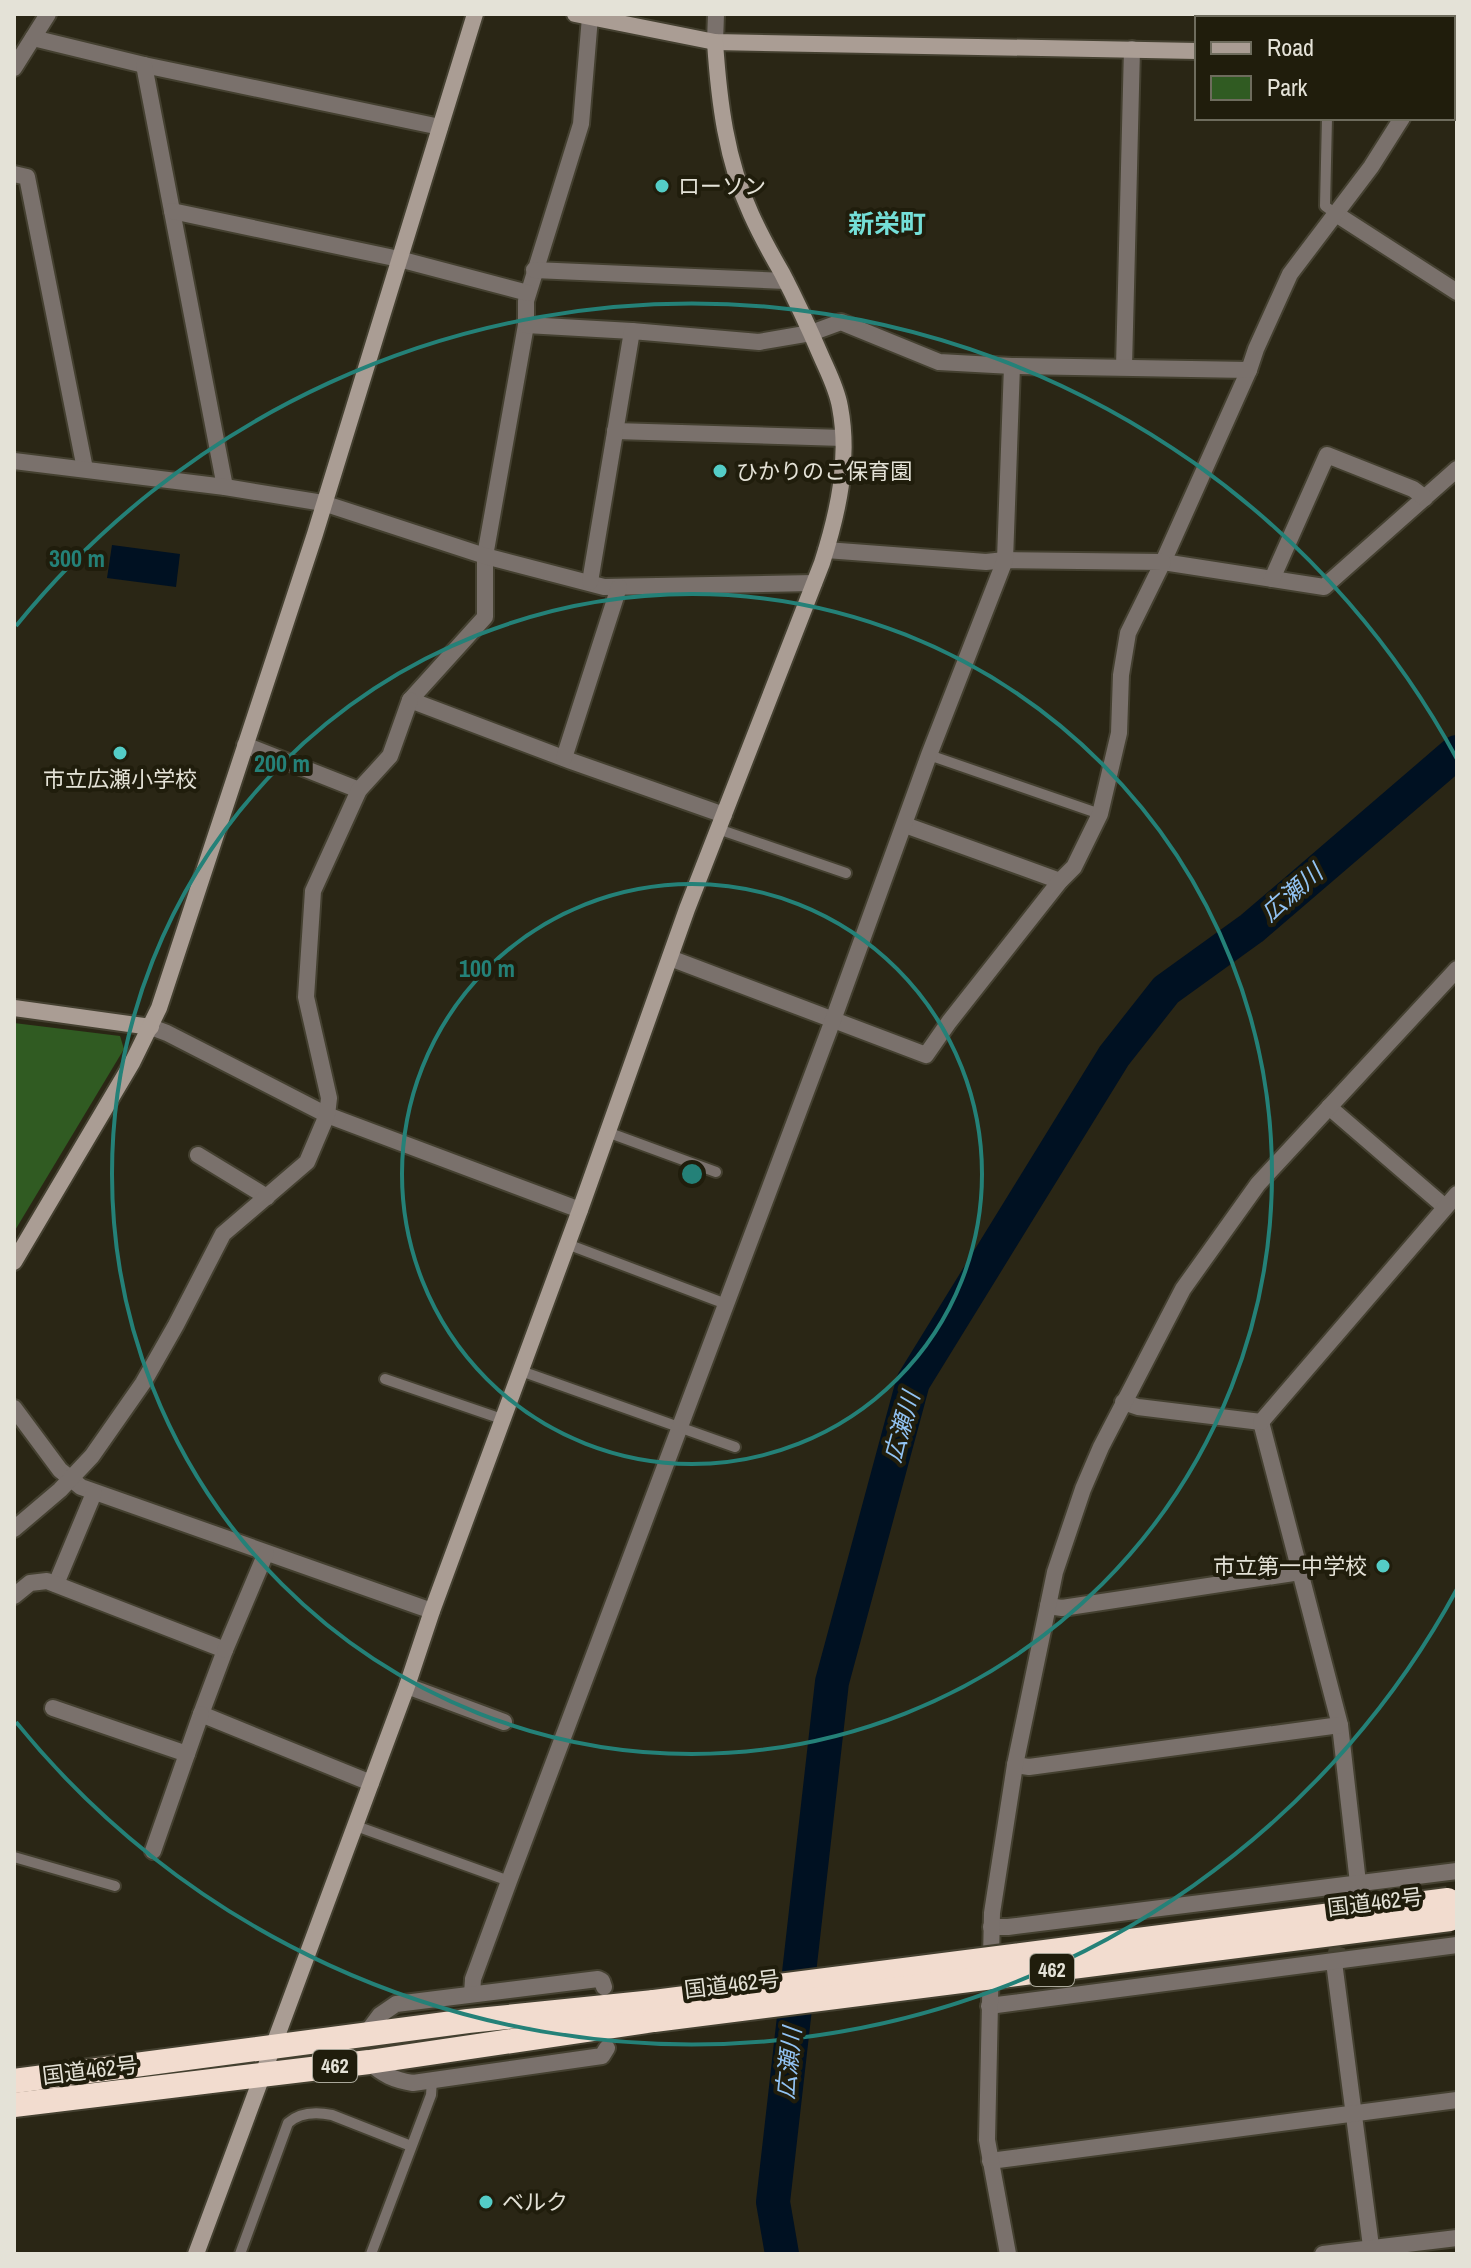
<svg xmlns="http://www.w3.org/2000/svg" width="1471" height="2268" viewBox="0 0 1471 2268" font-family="'Archivo Narrow','Noto Sans JP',sans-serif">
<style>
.green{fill:#305b22}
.water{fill:#012}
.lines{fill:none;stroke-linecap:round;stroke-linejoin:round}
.river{stroke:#012;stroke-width:34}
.street-tunnel{stroke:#464232;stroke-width:16;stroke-dasharray:16 8;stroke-linecap:butt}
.lane-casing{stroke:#444030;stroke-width:14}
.street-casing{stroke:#444030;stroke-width:20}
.secondary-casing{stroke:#444030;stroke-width:20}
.highway-casing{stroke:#444030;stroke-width:28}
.lane{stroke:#7a716c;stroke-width:10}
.street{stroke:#7a716c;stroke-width:16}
.secondary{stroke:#aa9d94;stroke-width:16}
.highway{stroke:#f2dccf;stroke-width:24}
.highway-bridge-casing{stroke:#444030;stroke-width:28;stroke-linecap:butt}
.highway-bridge{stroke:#f2dccf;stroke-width:24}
.ring{fill:none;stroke:#248178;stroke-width:4}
.poi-dot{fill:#54cdc7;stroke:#201d0c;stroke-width:3}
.labels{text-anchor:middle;stroke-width:8;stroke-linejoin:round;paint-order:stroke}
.shield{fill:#201d0c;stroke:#a9a79a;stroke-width:2}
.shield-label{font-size:20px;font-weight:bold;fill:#e4e2d7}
.poi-label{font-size:22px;fill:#e4e2d7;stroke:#201d0c;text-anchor:start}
.street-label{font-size:22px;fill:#e4e2d7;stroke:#201d0c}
.water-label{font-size:24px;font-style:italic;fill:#92c3f3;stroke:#201d0c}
.quarter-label{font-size:26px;font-weight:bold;fill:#74dfd8;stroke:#201d0c}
.centre{fill:#248178;stroke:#201d0c;stroke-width:4}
.ring-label{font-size:24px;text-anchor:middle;font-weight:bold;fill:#248178;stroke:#201d0c;stroke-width:8;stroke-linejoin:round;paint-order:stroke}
</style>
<rect width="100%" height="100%" fill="#2a2615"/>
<!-- green -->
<path class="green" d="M14,1023l106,13 4,13 -110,183z"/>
<!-- water -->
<path class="water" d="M112,545l68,9 -4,33 -69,-9z"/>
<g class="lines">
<!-- river -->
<path class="river" d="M782,2254l-9,-52 59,-520 81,-300 201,-326 52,-66 86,-62 205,-176"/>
<!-- street-tunnel -->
<path class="street-tunnel" d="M1334,1962c5,-28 18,-52 24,-79"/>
<defs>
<g id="lane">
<path d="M1453,82h4"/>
<path d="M1327,118l-2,88 11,8"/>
<path d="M929,755l171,59"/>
<path d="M718,829l128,44"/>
<path d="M607,1132l109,40"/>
<path d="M567,1244l159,60"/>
<path d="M521,1371l214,76"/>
<path d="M385,1379l117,40"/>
<path d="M356,1826l153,55"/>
<path d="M14,1857l101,29"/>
<path d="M240,2254l48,-131c12,-11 29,-11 44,-8l79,31"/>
<path d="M371,2254l60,-159 1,-15"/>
</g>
<g id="street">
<path d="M590,17l-9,107 -55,177v24l-41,231v61l-75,83 161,61 153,54"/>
<path d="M1271,18v-4"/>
<path d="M1372,18v-4"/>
<path d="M33,38l111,27 296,62"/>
<path d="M715,42l1,-28"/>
<path d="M1453,48l4,-15"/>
<path d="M144,65l81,422"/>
<path d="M14,68l34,-54"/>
<path d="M14,174l13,3 58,292"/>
<path d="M172,211l227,48 129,34"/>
<path d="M1336,214l121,78"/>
<path d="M534,270l252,11"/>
<path d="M526,325l106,6"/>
<path d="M1124,367l8,-318"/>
<path d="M1249,370l-86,192 161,25 133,-118"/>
<path d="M615,431l228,7"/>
<path d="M14,461l211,26 98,16 162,53 119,31 210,-4"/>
<path d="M1272,579l55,-124 86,34 12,9"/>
<path d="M590,582l42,-251 127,11 52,-9 30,-11 98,40 73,4 237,4 7,-21 34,-75 81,-107 31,-49"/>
<path d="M245,745l114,45"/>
<path d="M564,758l55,-171"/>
<path d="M905,825l155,56"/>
<path d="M670,958l256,97 23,-33 111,-141 14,-14 26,-53 19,-81 2,-58 7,-42 35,-71 -158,-2 -19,2 -160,-12"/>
<path d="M151,1027l16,6 160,82 253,95"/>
<path d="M1329,1107l116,100"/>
<path d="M198,1155l69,42"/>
<path d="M1123,1402l15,5 123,15"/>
<path d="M14,1408l46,62 21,17 351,124"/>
<path d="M1261,1422l79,303 18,158"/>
<path d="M1261,1422l196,-228"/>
<path d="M14,1529l46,-39 32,-34 51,-73 33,-58 47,-91 84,-72 20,-47 2,-17 -23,-101 7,-106 46,-101 31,-34 20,-56"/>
<path d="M56,1584l38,-91"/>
<path d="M14,1596l16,-13 17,-2 178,69 -24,64 170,69"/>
<path d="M1048,1606l14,2 238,-36"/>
<path d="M225,1650l41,-97"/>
<path d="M407,1686l97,36"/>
<path d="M53,1708l134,46"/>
<path d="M1015,1765l14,2 311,-42"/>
<path d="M153,1851l48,-137"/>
<path d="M991,1927h17l449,-56"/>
<path d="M1334,1962l38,292"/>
<path d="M472,1994l1,-15 36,-98 324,-861 96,-265 76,-195 7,-194"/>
<path d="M989,2006l468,-61"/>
<path d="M365,2035l15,-20 16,-11 202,-25 4,2 2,6"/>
<path d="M369,2062c14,13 25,18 44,21l189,-27 5,-8"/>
<path d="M990,2161l467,-61"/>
<path d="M1008,2254l-21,-114 5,-227 23,-148 33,-159 7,-34 28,-83 18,-42 82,-158 75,-105 199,-215"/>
<path d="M1323,2254l134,-16"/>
</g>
<g id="secondary">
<path d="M575,14l140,28 482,9"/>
<path d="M1453,56h4"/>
<path d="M14,1008l137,19"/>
<path d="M14,1262l118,-199 27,-55 156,-474 160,-520"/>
<path d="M196,2254l211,-568 25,-75 148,-401 107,-301 135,-346c16,-50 28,-103 18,-156 -3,-18 -12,-35 -19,-51 -12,-28 -25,-56 -39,-83 -11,-19 -22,-39 -31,-59 -25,-54 -32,-113 -36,-172"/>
</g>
<g id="highway">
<path d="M14,2081l454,-60 186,-19"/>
<path d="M14,2105l355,-43 285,-42"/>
</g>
</defs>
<!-- lane casing -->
<use href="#lane" class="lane-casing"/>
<!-- street casing -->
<use href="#street" class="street-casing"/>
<!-- secondary casing -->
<use href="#secondary" class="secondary-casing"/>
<!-- highway casing -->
<use href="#highway" class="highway-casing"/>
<!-- lane -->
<use href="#lane" class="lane"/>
<!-- street -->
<use href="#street" class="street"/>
<!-- secondary -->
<use href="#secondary" class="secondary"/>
<!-- highway -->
<use href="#highway" class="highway"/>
<defs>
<g id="highway-bridge">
<path d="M654,2002l794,-102"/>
<path d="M654,2020l796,-101"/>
</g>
</defs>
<!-- highway-bridge casing -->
<use href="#highway-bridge" class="highway-bridge-casing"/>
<!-- highway-bridge -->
<use href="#highway-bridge" class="highway-bridge"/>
</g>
<!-- distance rings -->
<g class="ring">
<circle cx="692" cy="1174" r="290"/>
<circle cx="692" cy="1174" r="580"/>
<path d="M1457 1589A870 870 0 0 1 16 1722M16 626A870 870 0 0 1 1457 759"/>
</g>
<!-- markers -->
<g class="poi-dot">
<circle cx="662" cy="186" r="8"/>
<circle cx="720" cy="471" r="8"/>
<circle cx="120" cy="753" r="8"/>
<circle cx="1383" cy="1566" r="8"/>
<circle cx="486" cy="2202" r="8"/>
</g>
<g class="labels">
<!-- shield labels -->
<g class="shield">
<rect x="1030" y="1954" width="44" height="32" rx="6"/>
<rect x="313" y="2050" width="44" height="32" rx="6"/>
</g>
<g class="shield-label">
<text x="1052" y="1977">462</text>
<text x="335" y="2073">462</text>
</g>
<!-- poi labels -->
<g class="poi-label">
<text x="678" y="194">ローソン</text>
<text x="736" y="479">ひかりのこ保育園</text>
<text x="120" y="787" text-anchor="middle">市立広瀬小学校</text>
<text x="1367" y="1574" text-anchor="end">市立第一中学校</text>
<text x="502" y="2210">ベルク</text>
</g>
<!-- street labels -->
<g class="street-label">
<text transform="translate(1375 1902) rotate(-7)" y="8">国道462号</text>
<text transform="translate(732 1984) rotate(-7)" y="8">国道462号</text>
<text transform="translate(90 2070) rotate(-7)" y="8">国道462号</text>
</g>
<!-- water labels -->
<g class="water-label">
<text transform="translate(1292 893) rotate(-41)" y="8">広瀬川</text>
<text transform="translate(902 1427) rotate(-74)" y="8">広瀬川</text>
<text transform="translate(789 2063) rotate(-84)" y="8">広瀬川</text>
</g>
<!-- quarter labels -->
<g class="quarter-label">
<text x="887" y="233">新栄町</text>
</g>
</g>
<circle cx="692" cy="1174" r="12" class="centre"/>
<g class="ring-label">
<text x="77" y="567">300 m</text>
<text x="282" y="772">200 m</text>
<text x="487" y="977">100 m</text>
</g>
<!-- border -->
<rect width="1471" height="2268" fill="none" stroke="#e4e2d7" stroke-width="32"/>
<!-- legend -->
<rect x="1195" y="16" width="260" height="104" fill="#201d0c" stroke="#6e6c5d" stroke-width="2"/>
<rect x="1211" y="42" width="40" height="12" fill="#aa9d94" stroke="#6e6c5d" stroke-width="2"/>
<text x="1267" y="56" font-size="24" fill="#e4e2d7">Road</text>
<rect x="1211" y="76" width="40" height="24" fill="#305b22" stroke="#6e6c5d" stroke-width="2"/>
<text x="1267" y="96" font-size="24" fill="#e4e2d7">Park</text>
</svg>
